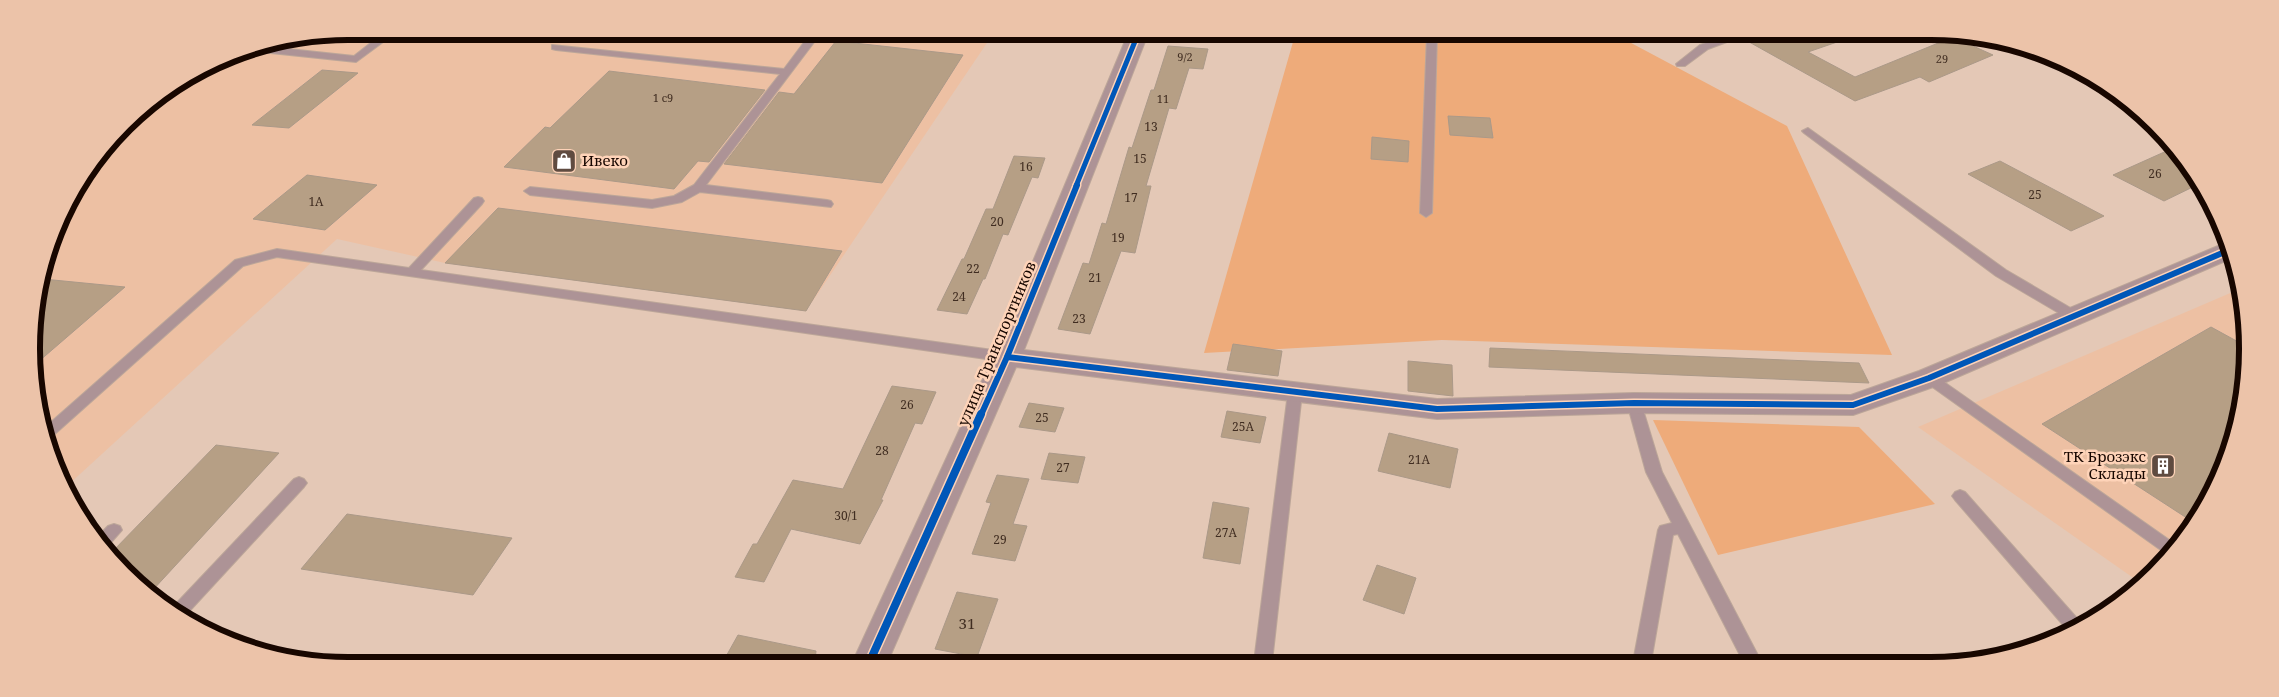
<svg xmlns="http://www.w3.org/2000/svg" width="2279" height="697" viewBox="0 0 2279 697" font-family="'Noto Serif',serif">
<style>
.built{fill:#edc0a3}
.green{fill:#eeab7a}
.building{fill:#b69f85;stroke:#ab9988}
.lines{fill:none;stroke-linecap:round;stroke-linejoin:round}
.lane-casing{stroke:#bca699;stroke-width:2}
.street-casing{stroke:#bca699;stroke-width:2}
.lane{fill:#ad9396;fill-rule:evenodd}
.street{fill:#ad9396;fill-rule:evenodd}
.cycleway-far2-casing{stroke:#fed3b8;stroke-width:8}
.cycleway-far1-casing{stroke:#fed3b8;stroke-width:9}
.cycleway-casing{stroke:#fed3b8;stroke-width:11}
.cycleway-far2{stroke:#0057b8;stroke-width:5}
.cycleway-far1{stroke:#0057b8;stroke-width:6}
.cycleway{stroke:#0057b8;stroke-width:8}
.labels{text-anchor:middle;stroke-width:5;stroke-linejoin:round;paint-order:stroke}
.far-number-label{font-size:11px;fill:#402d21}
.number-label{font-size:12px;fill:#402d21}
.poi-label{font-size:15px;fill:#180700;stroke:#fed3b8;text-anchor:start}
.street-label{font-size:15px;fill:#180700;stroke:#fed3b8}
.near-number-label{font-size:15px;fill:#402d21}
.rim{fill:none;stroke:#180700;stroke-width:6}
</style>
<rect width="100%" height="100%" fill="#e4c8b6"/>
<!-- built -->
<g class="built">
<path d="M349,31l644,3 -187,277 -361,-48 -108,-24 -270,247 -25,-56 -8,-123 30,-99 75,-98 88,-55z"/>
<path d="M2242,288v123l-37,96 -63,77 -224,-157z"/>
</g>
<!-- green -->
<g class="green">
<path d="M1295,35l323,1 169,90 105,229 -450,-15 -238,13z"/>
<path d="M1653,420l206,7 76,77 -217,51z"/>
</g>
<!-- building -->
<g class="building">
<path d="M1745,36l98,1v3l-35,12 47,25 98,-40 40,18 -64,27 -9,-5 -65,24 -113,-63z"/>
<path d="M836,41l127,14 -81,128 -158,-19 55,-72 15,2z"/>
<path d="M1168,46l40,3 -5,20 -14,-1 -13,41 -7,-1 -23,78h5l-16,67 -14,-2 -31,83 -32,-5 25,-66 6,1 13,-41 4,1 23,-77 3,1 19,-58h3z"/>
<path d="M322,70l36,3 -69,55 -37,-3z"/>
<path d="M609,71l156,19 -56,72 -11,-1 -24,28 -170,-22 41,-40 5,1z"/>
<path d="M1448,116l42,2 3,20 -43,-3z"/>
<path d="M1372,137l37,4 -1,21 -37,-3z"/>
<path d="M2171,149l23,23 5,12 -35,17 -51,-26z"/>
<path d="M1014,156l31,2 -7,20 -6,-1 -24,58 -5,-1 -18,45h-2l-16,35 -30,-4 25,-51h2l22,-50h7z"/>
<path d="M2000,161l104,55 -33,15 -103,-57z"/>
<path d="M307,175l70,10 -52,45 -72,-11z"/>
<path d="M498,208l344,43 -36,60 -361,-48z"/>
<path d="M43,279l82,8 -87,75 -4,-55z"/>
<path d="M2211,327l31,17v67l-37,96 -12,15 -151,-98z"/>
<path d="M1233,344l49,7 -4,25 -51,-6z"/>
<path d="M1490,348l369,15 10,20 -380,-16z"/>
<path d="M1408,361l44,4 1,31 -45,-5z"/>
<path d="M892,386l44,6 -14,32 -7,-1 -34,77h2l-23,44 -69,-15 -27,53 -29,-5 18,-33h4l36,-64 50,9z"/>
<path d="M1029,403l35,5 -9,24 -36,-5z"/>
<path d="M1227,411l39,6 -6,26 -39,-6z"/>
<path d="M1389,433l69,16 -8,39 -72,-17z"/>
<path d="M216,445l63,8 -128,139 -39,-40z"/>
<path d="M1049,453l36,4 -7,26 -37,-4z"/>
<path d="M997,475l32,4 -16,45 14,2 -12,35 -43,-7 19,-51 -5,-1z"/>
<path d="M1213,502l36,6 -9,56 -37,-6z"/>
<path d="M347,514l165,24 -39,57 -172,-26z"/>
<path d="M1377,565l39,13 -12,36 -41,-14z"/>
<path d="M957,592l41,7 -21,58 -42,-8z"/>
<path d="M738,635l78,16 -1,10 -91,-1z"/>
</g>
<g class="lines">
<defs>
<g id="lane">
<path d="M386,31h12l-42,31 -95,-10 -5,-2 14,-3 84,9z"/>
<path d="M811,33h10l-115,152 121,15 4,1 2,3 -2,3 -131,-15 -18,10 -30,6 -122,-13 -6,-4 6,-4 122,13 22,-4 20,-11 86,-111 -224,-24 -4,-1v-4l232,24z"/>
<path d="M1427,35h10l-5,178 -6,4 -6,-4z"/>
<path d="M1727,36h16l-35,13 -23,17h-8l-1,-2 24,-19z"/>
<path d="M1808,128l198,142 73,43 2,3 -2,3h-10l-73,-43 -192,-143 -2,-2z"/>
<path d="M478,197l4,1 2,3 -2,3 -61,66 586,82 5,2 2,3 -2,3 -5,2 -730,-105 -34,9 -196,175 -5,-11 193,-170 42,-11 132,19 65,-70z"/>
<path d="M1929,373l5,2 241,169 -10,9 -241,-172 -2,-3 2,-3z"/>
<path d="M1295,388l5,1 2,4 -30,269h-18l34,-269 2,-4z"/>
<path d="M1634,398l5,1 2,4 21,69 100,191h-18l-66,-129 -5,1 -22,127h-18l25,-132 2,-4 12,-3 -26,-51 -19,-69 2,-4z"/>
<path d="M299,477l5,2 3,4 -3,4 -120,130 -12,-5 -1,-3 123,-130z"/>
<path d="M1960,490l5,2 118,133 -13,8 -115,-133 -3,-4 3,-4z"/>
<path d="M114,524l6,2 2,4 -15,17 -10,-10 11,-11z"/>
</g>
<path id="street" d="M1128,34h20l-124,316 413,49 197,-6 217,2 68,-24 299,-125 6,-2 6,15 -291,126 -86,30 -219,-2 -197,6 -421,-52 -128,294h-35l140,-304z"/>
</defs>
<!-- lane casing -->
<use href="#lane" class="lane-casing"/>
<!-- street casing -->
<use href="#street" class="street-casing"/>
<!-- lane -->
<use href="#lane" class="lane"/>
<!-- street -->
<use href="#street" class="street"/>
<defs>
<path id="cycleway-far2" d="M1076,186l62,-152"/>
<g id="cycleway-far1">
<path d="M1007,357l430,52 197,-6 219,2 76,-27 298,-127"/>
<path d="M981,415l26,-58 70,-172"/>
</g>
<path id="cycleway" d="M870,661l111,-247"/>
</defs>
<!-- cycleway-far2 casing -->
<use href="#cycleway-far2" class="cycleway-far2-casing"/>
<!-- cycleway-far1 casing -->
<use href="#cycleway-far1" class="cycleway-far1-casing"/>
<!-- cycleway casing -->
<use href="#cycleway" class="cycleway-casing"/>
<!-- cycleway-far2 -->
<use href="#cycleway-far2" class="cycleway-far2"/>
<!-- cycleway-far1 -->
<use href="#cycleway-far1" class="cycleway-far1"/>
<!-- cycleway -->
<use href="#cycleway" class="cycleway"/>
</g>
<!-- icons -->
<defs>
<symbol id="shop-square" viewBox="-11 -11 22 22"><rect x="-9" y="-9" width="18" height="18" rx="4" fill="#5f4b40" stroke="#fed3b8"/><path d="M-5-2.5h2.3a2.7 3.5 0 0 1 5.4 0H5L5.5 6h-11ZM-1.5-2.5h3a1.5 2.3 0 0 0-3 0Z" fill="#fff"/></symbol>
<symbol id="building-square" viewBox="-11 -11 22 22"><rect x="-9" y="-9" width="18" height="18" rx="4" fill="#5f4b40" stroke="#fed3b8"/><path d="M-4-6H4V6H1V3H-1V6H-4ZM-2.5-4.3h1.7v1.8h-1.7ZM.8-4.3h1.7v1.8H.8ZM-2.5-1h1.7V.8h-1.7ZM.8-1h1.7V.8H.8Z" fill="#fff"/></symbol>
</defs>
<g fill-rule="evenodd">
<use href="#shop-square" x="550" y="147" width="28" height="28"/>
<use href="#building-square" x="2149" y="452" width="28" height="28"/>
</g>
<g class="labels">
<!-- far-number labels -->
<g class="far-number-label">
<text x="1185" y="61">9/2</text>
<text x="1942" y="63">29</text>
<text x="663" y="102">1 с9</text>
<text x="1163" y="103">11</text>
</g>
<!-- number labels -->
<g class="number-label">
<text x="1151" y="131">13</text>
<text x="1140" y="163">15</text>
<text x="1026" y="171">16</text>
<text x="2155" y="178">26</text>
<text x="2035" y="199">25</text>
<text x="1131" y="202">17</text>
<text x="316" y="206">1А</text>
<text x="997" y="226">20</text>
<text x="1118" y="242">19</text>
<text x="973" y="273">22</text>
<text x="1095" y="282">21</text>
<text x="959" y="301">24</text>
<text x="1079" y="323">23</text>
<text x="907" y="409">26</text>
<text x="1042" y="422">25</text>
<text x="1243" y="431">25А</text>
<text x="882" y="455">28</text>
<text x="1419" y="464">21А</text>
<text x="1063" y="472">27</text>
<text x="846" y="520">30/1</text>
<text x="1226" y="537">27А</text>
<text x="1000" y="544">29</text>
</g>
<!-- poi labels -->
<g class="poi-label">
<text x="582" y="166">Ивеко</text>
<text x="2146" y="462" text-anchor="end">ТК Брозэкс<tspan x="2146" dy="17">Склады</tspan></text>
</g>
<!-- street labels -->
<g class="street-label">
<text transform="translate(997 344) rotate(-67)" y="5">улица Транспортников</text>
</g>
<!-- near-number labels -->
<g class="near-number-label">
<text x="967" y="629">31</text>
</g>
</g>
<!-- crop -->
<path d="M0 0H2279V697H0ZM348 40H1931A308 308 0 0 1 2239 348V349A308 308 0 0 1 1931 657H348A308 308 0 0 1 40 349V348A308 308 0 0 1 348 40Z" fill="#ecc3a9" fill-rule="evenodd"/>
<path class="rim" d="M348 40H1931A308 308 0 0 1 2239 348V349A308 308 0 0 1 1931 657H348A308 308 0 0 1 40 349V348A308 308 0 0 1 348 40Z"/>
</svg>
